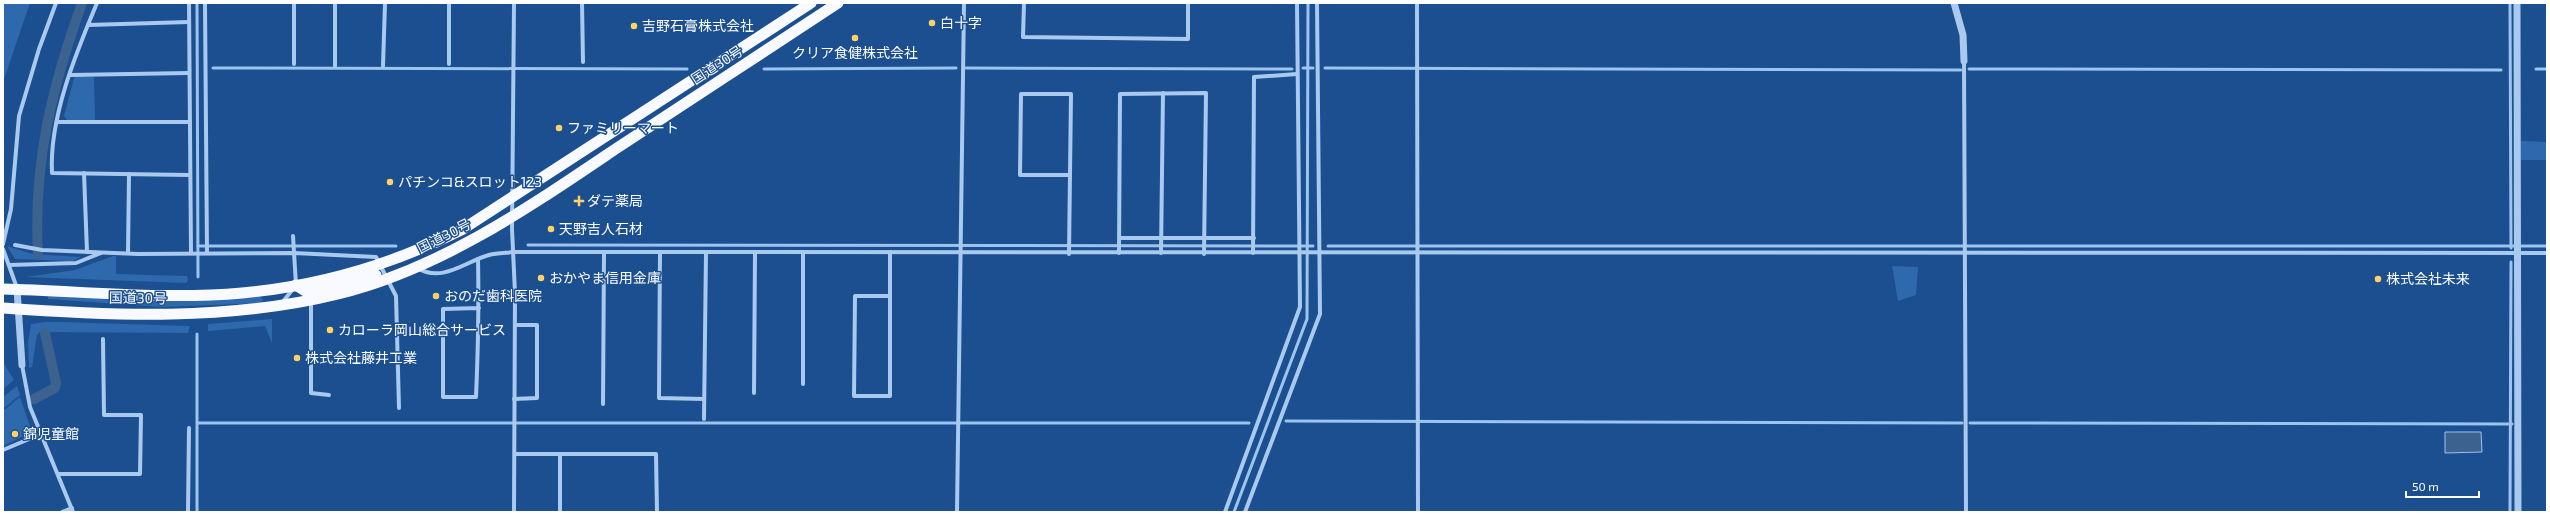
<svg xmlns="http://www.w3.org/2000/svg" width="2550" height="515" viewBox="0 0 2550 515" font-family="'Exo 2','Noto Sans JP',sans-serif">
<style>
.green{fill:#2e69ad}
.water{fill:#3c6290;stroke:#9cc4f0}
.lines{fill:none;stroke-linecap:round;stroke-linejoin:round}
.stream{stroke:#9cc4f0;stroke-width:3}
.canal{stroke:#3c6290;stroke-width:10}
.minor{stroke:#a9c9ee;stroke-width:4}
.tertiary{stroke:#a9c9ee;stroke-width:7}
.trunk{stroke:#f8faff;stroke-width:11}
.poi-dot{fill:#ffd166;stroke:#1b4f8f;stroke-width:1.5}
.labels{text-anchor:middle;stroke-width:3;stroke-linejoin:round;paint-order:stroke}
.poi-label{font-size:14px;fill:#fff;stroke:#1b4f8f;text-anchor:start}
.street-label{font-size:14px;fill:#fff;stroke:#1b4f8f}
</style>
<rect width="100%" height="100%" fill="#1b4f8f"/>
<!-- green -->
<g class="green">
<path d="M3,3h27l-27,79z"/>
<path d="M79,76l15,1 1,43h-28l-3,-4 10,-38z"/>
<path d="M2521,141l26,1v18h-26z"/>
<path d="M7,246l25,8 49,3 -8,4 -58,-2z"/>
<path d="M113,256h3v18l71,2 1,4 -2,3 -160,-6 49,-7z"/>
<path d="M1892,266l26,1 -2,28 -18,6z"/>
<path d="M48,295l115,6 97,-5 3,4 -3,3 -98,4 -114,-8z"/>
<path d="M272,319v24l-7,-17 -57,5v-7z"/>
<path d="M46,322h15l129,4 -2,7 -148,-1 -3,3 -5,32 -3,1 -1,-26 3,-18z"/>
<path d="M3,362l11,18 -11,9z"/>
<path d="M17,386l3,9 -17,14v-12z"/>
<path d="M20,397l12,35 -29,14v-35z"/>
</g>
<!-- water -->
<path class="water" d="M2445,432h36l1,20 -37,1z"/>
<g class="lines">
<!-- stream -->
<g class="stream">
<path d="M197,3l1,274"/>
<path d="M2510,3l1,245"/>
<path d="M213,68l474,1"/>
<path d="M966,68l326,1"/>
<path d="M1303,68h10"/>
<path d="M1325,68l636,2"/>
<path d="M764,69l192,-1"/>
<path d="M1969,69l532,1"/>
<path d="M2536,69h11"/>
<path d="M528,245l785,1"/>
<path d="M198,246h198"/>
<path d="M1328,246h1219"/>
<path d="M197,334v178"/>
<path d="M1286,421l676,2"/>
<path d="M198,423h1051"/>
<path d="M1970,423l542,1"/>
<path d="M1234,512l73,-193 1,-316"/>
<path d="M2510,512l1,-250"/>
</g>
<!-- canal -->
<g class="canal">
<path d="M38,254c-5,-91 14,-167 44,-251"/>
<path d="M34,399l21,-11 1,-5 -11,-50"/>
</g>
<!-- minor -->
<g class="minor">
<path d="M97,3c-21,50 -48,115 -45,170l138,2"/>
<path d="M189,3l2,250"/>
<path d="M205,3l2,250"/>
<path d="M294,3v61"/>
<path d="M335,3v63"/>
<path d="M514,3l-2,226 3,64 -1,219"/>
<path d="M582,3l1,59"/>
<path d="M1024,3l-1,34 165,2v-36"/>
<path d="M1417,3l1,509"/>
<path d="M88,25l101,-3"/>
<path d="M1964,61l2,451"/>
<path d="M449,64v-61"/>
<path d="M383,66l2,-63"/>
<path d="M70,75l119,-2"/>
<path d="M57,122h133"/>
<path d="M84,173l3,79"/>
<path d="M1120,238h134"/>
<path d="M3,244l8,-35 8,-93 20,-67 17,-46"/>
<path d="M15,245l27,5 96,4 156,-1 82,4 20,39 3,112"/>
<path d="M3,249l14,39"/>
<path d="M660,252l-1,146 45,1"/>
<path d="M803,252v132"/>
<path d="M128,253l1,-79"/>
<path d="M1119,253l1,-159 86,-1 -2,161"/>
<path d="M1161,253l2,-160"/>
<path d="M1253,253l1,-176 43,-3"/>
<path d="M1069,254l2,-160h-50l-1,81h50"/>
<path d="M478,259c1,46 0,92 -2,138h-33v-88l36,-1"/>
<path d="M9,265l67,-2 25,-10"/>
<path d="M417,268c26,15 47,-6 72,-13 8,-2 17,-2 25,-3l2033,1"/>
<path d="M890,296h-35l-1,100h36v-144"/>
<path d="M311,302v91l18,2"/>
<path d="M282,303l14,-18 -3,-49"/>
<path d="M22,365l8,42 43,105"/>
<path d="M754,393l1,-141"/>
<path d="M514,399l23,-1v-73h-22"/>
<path d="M603,404l1,-152"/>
<path d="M704,419l2,-167"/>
<path d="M3,450l38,-16"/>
<path d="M515,454h45"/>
<path d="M59,474h81l1,-59h-37l-1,-76"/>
<path d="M62,512l10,-4"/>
<path d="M188,512l1,-84"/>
<path d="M560,512v-58h96l1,58"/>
<path d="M957,512l7,-509"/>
<path d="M1225,512l75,-205 -3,-304"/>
<path d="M1245,512l75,-198 -3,-311"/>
</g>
<!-- tertiary -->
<g class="tertiary">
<path d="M1954,3l9,32 1,26"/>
<path d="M2517,3l1,509"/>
<path d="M17,289l5,76"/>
</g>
<!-- trunk -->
<g class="trunk">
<path d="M296,285l11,7h5l64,-17"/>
<path d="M3,289c80,2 160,11 239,4 78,-7 152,-29 221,-64l348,-226"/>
<path d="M3,308c111,8 226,13 335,-14 102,-25 190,-86 276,-144 75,-49 149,-98 224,-147"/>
</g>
</g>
<!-- markers -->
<g class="poi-dot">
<circle cx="932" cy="23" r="4"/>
<circle cx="634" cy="26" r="4"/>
<circle cx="855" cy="38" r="4"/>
<circle cx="559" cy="128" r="4"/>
<circle cx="390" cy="182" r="4"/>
<path d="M577 195h4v4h4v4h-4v4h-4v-4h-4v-4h4z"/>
<circle cx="551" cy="229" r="4"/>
<circle cx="541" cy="278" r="4"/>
<circle cx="2378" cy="279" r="4"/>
<circle cx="436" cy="296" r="4"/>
<circle cx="330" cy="330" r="4"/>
<circle cx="297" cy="358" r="4"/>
<circle cx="15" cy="434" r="4"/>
</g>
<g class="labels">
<!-- poi labels -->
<g class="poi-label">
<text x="940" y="28">白十字</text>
<text x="642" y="31">吉野石膏株式会社</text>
<text x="855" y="58" text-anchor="middle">クリア食健株式会社</text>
<text x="567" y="133">ファミリーマート</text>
<text x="398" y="187">パチンコ&amp;スロット123</text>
<text x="587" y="206">ダテ薬局</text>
<text x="559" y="234">天野吉人石材</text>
<text x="549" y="283">おかやま信用金庫</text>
<text x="2386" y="284">株式会社未来</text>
<text x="444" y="301">おのだ歯科医院</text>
<text x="338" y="335">カローラ岡山総合サービス</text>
<text x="305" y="363">株式会社藤井工業</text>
<text x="23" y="439">錦児童館</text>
</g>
<!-- street labels -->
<g class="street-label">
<text transform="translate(717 65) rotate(-33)" y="5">国道30号</text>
<text transform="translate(444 236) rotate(-27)" y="5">国道30号</text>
<text transform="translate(138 298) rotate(1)" y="5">国道30号</text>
</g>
</g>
<!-- border -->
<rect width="2550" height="515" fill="none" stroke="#ffffff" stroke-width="8"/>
<!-- scale -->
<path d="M2406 491v6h73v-6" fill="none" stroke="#ffffff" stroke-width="2"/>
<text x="2412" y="491" font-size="12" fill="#ffffff" stroke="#1b4f8f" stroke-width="3" paint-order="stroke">50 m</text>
</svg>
